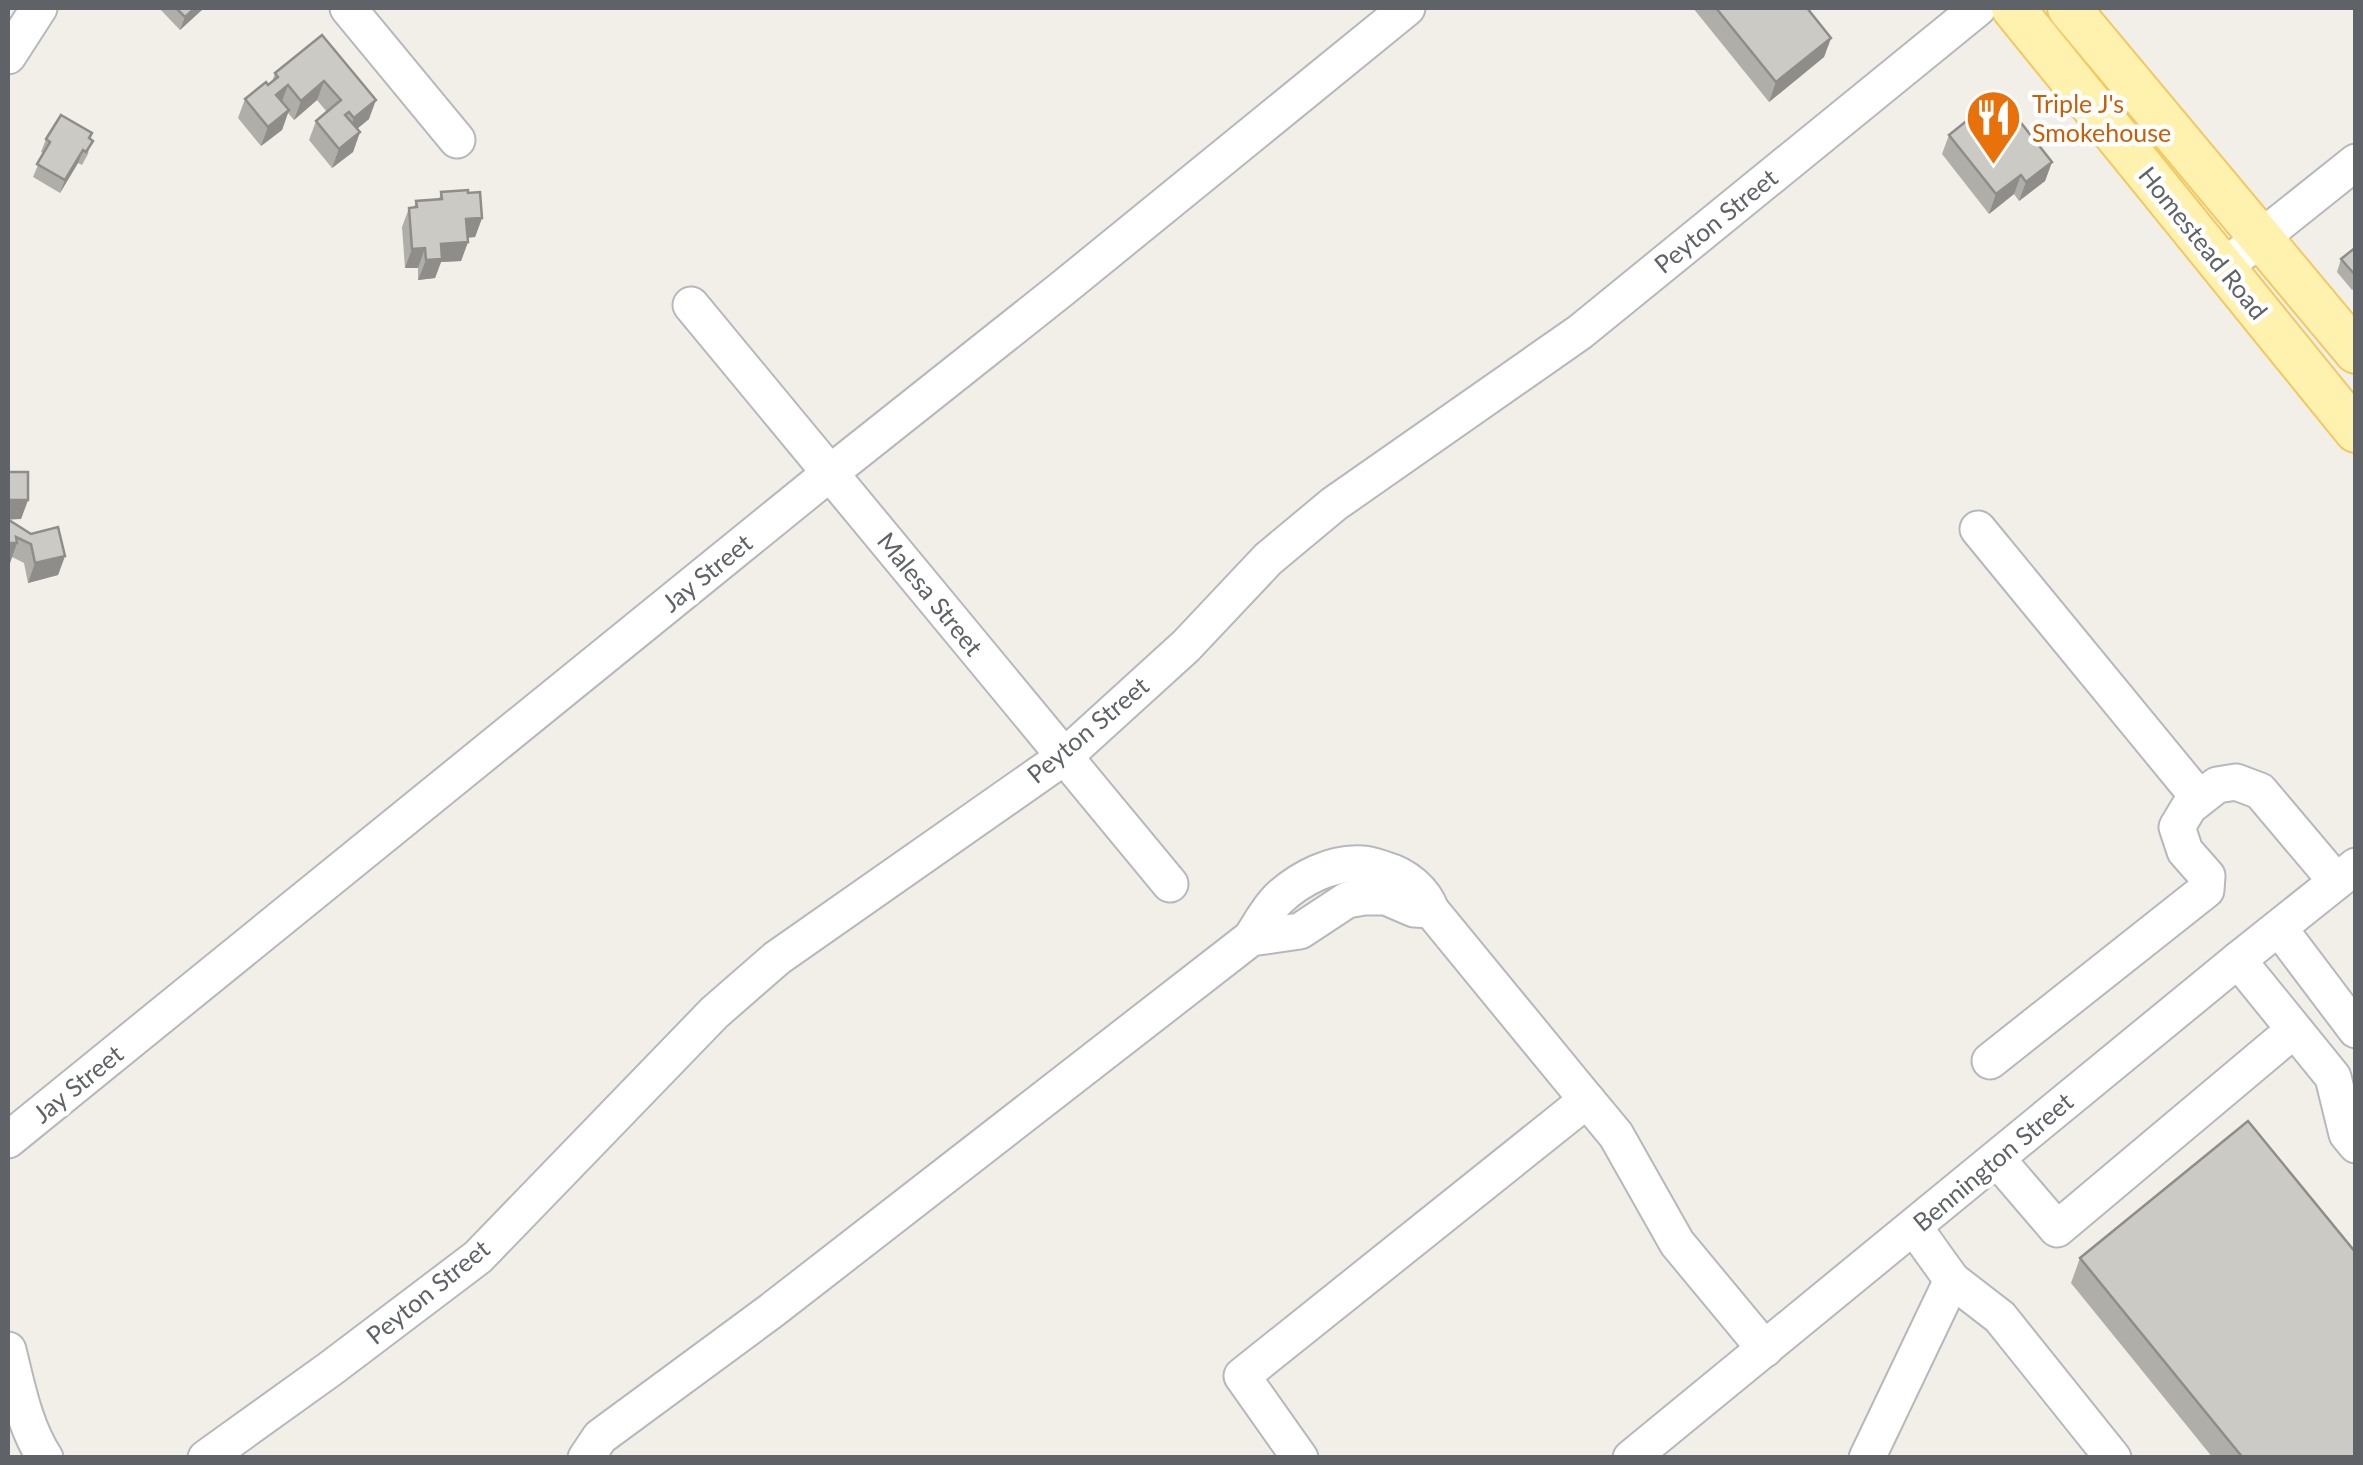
<svg xmlns="http://www.w3.org/2000/svg" width="2363" height="1465" viewBox="0 0 2363 1465" font-family="Lato,sans-serif">
<style>
.lines{fill:none;stroke-linecap:round;stroke-linejoin:round}
.minor-casing{stroke:#b5b8bc;stroke-width:39}
.major-casing{stroke:#f2c960;stroke-width:46}
.minor{stroke:#fff;stroke-width:35}
.major{stroke:#fff2af;stroke-width:42}
.wall{fill:#afaea9}
.shaded-wall{fill:#8f8d8a}
.building{fill:#cccac5;stroke:#8f8d8a;stroke-width:2.5}
.labels{text-anchor:middle;stroke-width:9;stroke-linejoin:round;paint-order:stroke}
.food-label{font-size:25px;fill:#c56008;stroke:#fff;text-anchor:start}
.street-label{font-size:25px;fill:#5f6368;stroke:#fff}
</style>
<rect width="100%" height="100%" fill="#f1efe8"/>
<g class="lines">
<defs>
<g id="minor">
<path d="M348,8l109,132"/>
<path d="M8,56l31,-48"/>
<path d="M2223,268l133,-106"/>
<path d="M691,305l479,579"/>
<path d="M1978,529l221,269"/>
<path d="M1431,910l156,190"/>
<path d="M2279,928l77,102"/>
<path d="M2238,960l95,117 14,57 9,11"/>
<path d="M1990,1061l216,-171 1,-14 -22,-25 -8,-24 12,-20 28,-22 19,-3 24,9 76,90"/>
<path d="M8,1140l822,-667 233,-185 344,-280"/>
<path d="M1997,1159l60,70 237,-199"/>
<path d="M1914,1227l38,53 48,37 113,141"/>
<path d="M8,1350c9,36 16,75 37,108"/>
<path d="M206,1458l124,-89 148,-112 236,-244 63,-55 287,-201 122,-111 82,-87 66,-55 246,-172 398,-324"/>
<path d="M586,1458l14,-21 171,-126 480,-373c8,-12 16,-28 27,-39 21,-20 55,-38 85,-35 7,0 16,4 23,6 19,5 38,21 45,40l-17,-1 -28,-12h-22l-17,3 -47,31 -49,7"/>
<path d="M1300,1458l-58,-82 345,-276 29,35 61,108 88,106"/>
<path d="M1631,1458l607,-498 118,-94"/>
<path d="M1867,1458l85,-178"/>
</g>
<g id="major">
<path d="M2013,8l343,423"/>
<path d="M2069,8l287,344"/>
</g>
</defs>
<!-- minor casing -->
<use href="#minor" class="minor-casing"/>
<!-- major casing -->
<use href="#major" class="major-casing"/>
<!-- minor -->
<use href="#minor" class="minor"/>
<!-- major -->
<use href="#major" class="major"/>
</g>
<!-- wall -->
<g class="wall">
<path d="M159,8h45l-24,22z"/>
<path d="M1693,8h114l24,30 -7,19 -55,45z"/>
<path d="M322,35l47,84 -12,10 3,3 -7,20 -21,16 -23,-28 7,-19 11,-9 -10,-12 -23,20 -6,-7 -6,17 -21,16 -23,-28 7,-19 27,-17 3,-9z"/>
<path d="M92,133l-4,21 -6,11 -4,-2 -18,30 -27,-16 10,-24 -2,-1 5,-13z"/>
<path d="M1949,135l103,27 -7,19 -26,20 -5,-7 -25,20 -47,-60z"/>
<path d="M441,192l27,1 14,25 -7,19 -8,1 1,4 -7,19 -20,1 -6,16 -17,2v-12h-13l-3,-41 7,-19 5,-1 2,-6 23,-2z"/>
<path d="M2356,247v40l-4,3 -15,-18 4,-13z"/>
<path d="M8,472h20v28l-7,19 -12,1 22,14 27,-7 7,29 -7,19 -30,8 -4,-20 -12,-6 -2,6h-2z"/>
<path d="M2080,1258l276,200h-143l-142,-175z"/>
</g>
<!-- shaded-wall -->
<g class="shaded-wall">
<path d="M195,8h9l-24,22 5,-13z"/>
<path d="M1831,38l-7,19 -55,45 7,-20z"/>
<path d="M324,81l-7,19 -23,20 7,-19z"/>
<path d="M288,85l-7,19 -5,-9z"/>
<path d="M376,100l-7,19 -22,18 7,-19z"/>
<path d="M289,110l-7,20 -21,16 7,-19z"/>
<path d="M360,132l-7,20 -21,16 7,-19z"/>
<path d="M83,150l-5,13 -18,30 5,-13z"/>
<path d="M2052,162l-7,19 -26,20 7,-19z"/>
<path d="M2021,175l-7,19 -25,20 7,-20z"/>
<path d="M482,218l-7,19 -16,1 7,-19z"/>
<path d="M468,242l-7,19 -20,1 -6,16 -17,2 8,-20 15,-16z"/>
<path d="M425,248l-7,20h-13l7,-19z"/>
<path d="M9,500h19l-7,19h-13z"/>
<path d="M8,543h9l-7,20h-2z"/>
<path d="M65,556l-7,19 -30,8 7,-20z"/>
</g>
<!-- building -->
<g class="building">
<path d="M176,8h19l-10,9z"/>
<path d="M1716,8h91l24,30 -55,44z"/>
<path d="M322,35l54,65 -22,18 -5,-6 -4,3 15,17 -21,17 -23,-28 25,-21 -17,-19 -23,20 -13,-16 -12,10 13,15 -21,17 -23,-28 21,-17 2,3 10,-8 -3,-4z"/>
<path d="M1999,95l53,67 -26,20 -5,-7 -25,19 -47,-59z"/>
<path d="M61,115l31,18 -3,5 4,3 -7,11 -3,-2 -18,30 -28,-16 13,-22 -4,-3z"/>
<path d="M468,190v3l12,-1 2,26 -16,1 2,23 -27,2 1,15 -16,1 -1,-12 -13,1 -3,-41 8,-1 -1,-6 26,-2 -1,-7z"/>
<path d="M2356,247v29l-15,-17z"/>
<path d="M8,472h20v28h-19v20l22,14 27,-7 7,29 -30,7 -4,-19 -15,-7 1,6h-9z"/>
<path d="M2248,1121l108,132v205h-113l-163,-200z"/>
</g>
<!-- icons -->
<defs>
<symbol id="restaurant-pin" viewBox="-11 -11 22 30"><path d="M0 17L-7.5 6A9.5 9.5 0 1 1 7.5 6Z" fill="#e8710a" stroke="#fff"/><path d="M-5-6h1v4h1v-4h1v4h1v-4h1v5L-1.5 .5V6h-2V.5L-5-1ZM5-6V6H3V1.5H1.5Q1.5-4 5-6Z" fill="#fff"/></symbol>
</defs>
<g fill-rule="evenodd">
<use href="#restaurant-pin" x="1962" y="86" width="63" height="86"/>
</g>
<g class="labels">
<!-- food labels -->
<g class="food-label">
<text x="2032" y="113">Triple J's<tspan x="2032" dy="29">Smokehouse</tspan></text>
</g>
<!-- street labels -->
<g class="street-label">
<text transform="translate(1716 221) rotate(-39)" y="9">Peyton Street</text>
<text transform="translate(2203 243) rotate(51)" y="9">Homestead Road</text>
<text transform="translate(707 573) rotate(-39)" y="9">Jay Street</text>
<text transform="translate(930 594) rotate(51)" y="9">Malesa Street</text>
<text transform="translate(1088 730) rotate(-40)" y="9">Peyton Street</text>
<text transform="translate(78 1084) rotate(-39)" y="9">Jay Street</text>
<text transform="translate(1993 1162) rotate(-40)" y="9">Bennington Street</text>
<text transform="translate(428 1292) rotate(-39)" y="9">Peyton Street</text>
</g>
</g>
<!-- border -->
<rect width="2363" height="1465" fill="none" stroke="#5f6368" stroke-width="20"/>
</svg>
